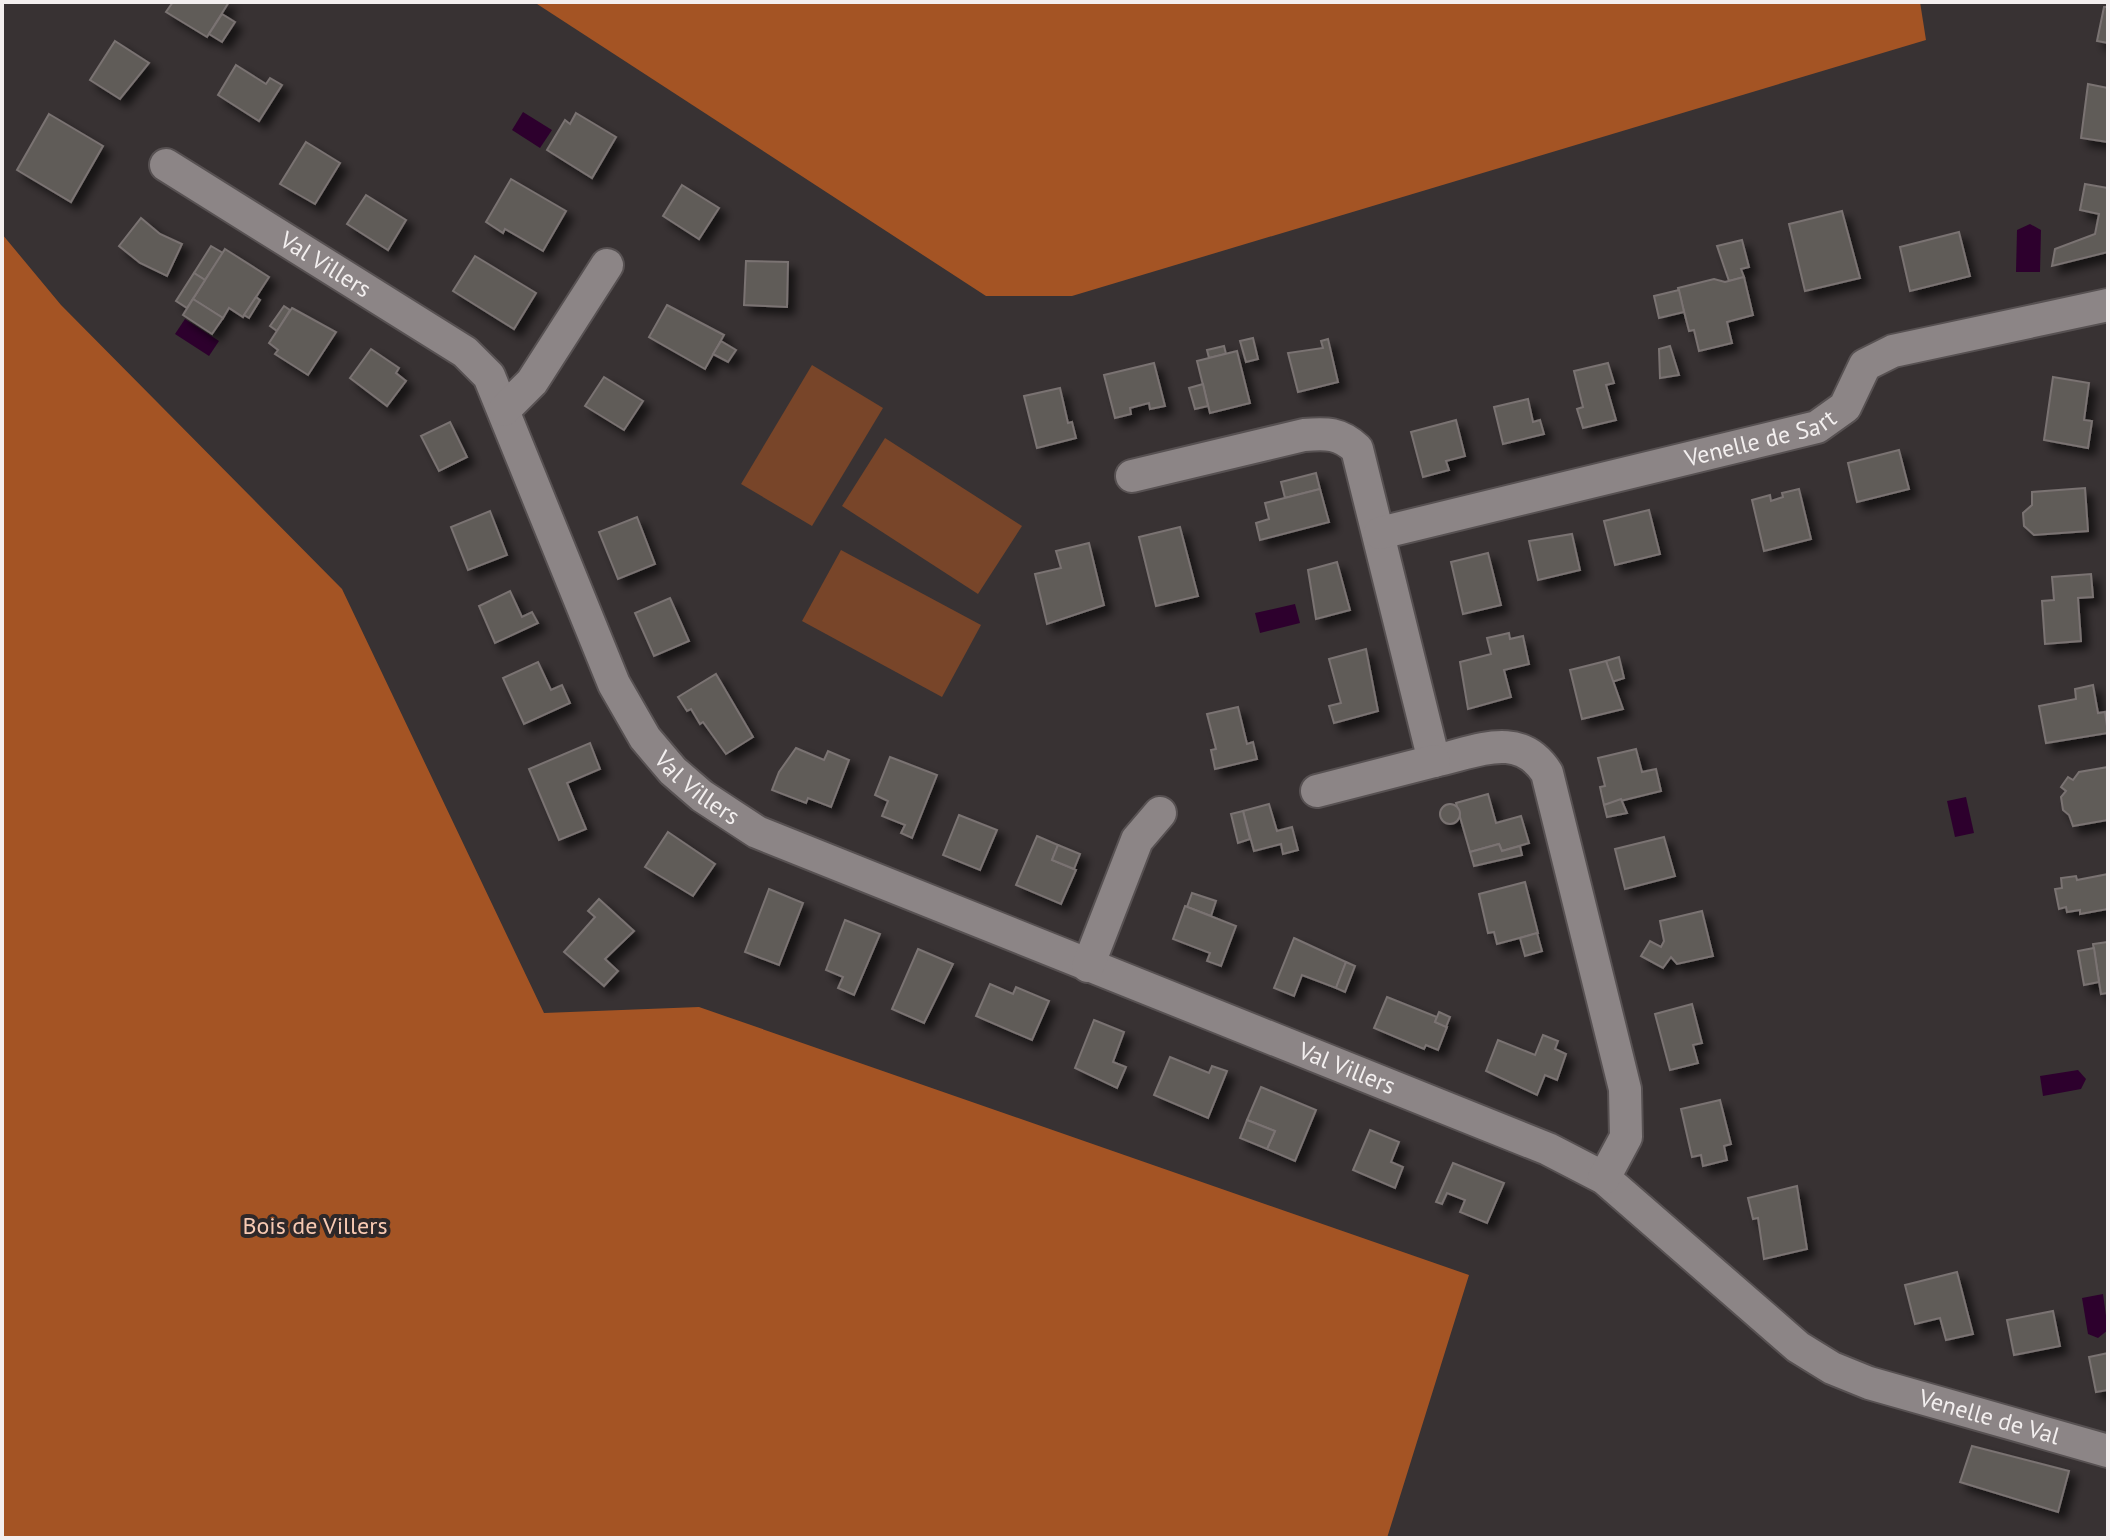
<svg xmlns="http://www.w3.org/2000/svg" width="2110" height="1540" viewBox="0 0 2110 1540" font-family="'PT Sans',sans-serif">
<style>
.green{fill:#784529}
.forest{fill:#a45424}
.water{fill:#2d002d}
.building{fill:#615b59;stroke:#7a7372;stroke-width:2;filter:url(#shadow)}
.lines{fill:none;stroke-linecap:round;stroke-linejoin:round}
.minor-casing{stroke:#575152;stroke-width:36}
.minor{stroke:#8c8586;stroke-width:32}
.labels{text-anchor:middle;stroke-width:8;stroke-linejoin:round;paint-order:stroke}
.street-label{font-size:24px;fill:#f3efef;stroke:#2e2829}
.park-label{font-size:24px;fill:#f8cab3;stroke:#2e2829}
</style>
<defs>
<filter id="shadow"><feDropShadow dx="7" dy="7" stdDeviation="4" flood-color="#0009"/></filter>
</defs>
<rect width="100%" height="100%" fill="#383233"/>
<!-- green -->
<g class="green">
<path d="M812,365l71,43 -71,118 -71,-42z"/>
<path d="M885,438l137,88 -44,68 -136,-88z"/>
<path d="M841,550l140,75 -39,72 -140,-76z"/>
</g>
<!-- forest -->
<g class="forest">
<path d="M534,2h1386l6,38 -854,256h-86z"/>
<path d="M2,234l59,71 281,284 202,424 155,-6 770,268 -82,263h-1385z"/>
</g>
<!-- water -->
<g class="water">
<path d="M523,112l29,18 -12,18 -28,-18z"/>
<path d="M2030,224l11,6 -1,42h-24l1,-42z"/>
<path d="M185,319l34,22 -10,15 -34,-22z"/>
<path d="M1295,604l5,19 -40,10 -5,-20z"/>
<path d="M1966,797l8,36 -19,4 -8,-36z"/>
<path d="M2078,1070l8,9 -5,10 -38,7 -3,-20z"/>
<path d="M2103,1294l5,36 -10,8 -10,-4 -6,-36z"/>
</g>
<!-- building -->
<g class="building">
<path d="M173,2h56l-22,35 -41,-25z"/>
<path d="M2104,7h4v36l-11,-2z"/>
<path d="M222,14l13,8 -13,20 -13,-8z"/>
<path d="M115,41l34,22 -29,36 -30,-19z"/>
<path d="M236,65l30,19 4,-6 12,7 -23,36 -41,-26z"/>
<path d="M2088,84l20,4v54l-27,-4z"/>
<path d="M576,113l40,24 -24,41 -45,-28 18,-30 5,4z"/>
<path d="M49,114l54,32 -32,56 -54,-32z"/>
<path d="M306,142l34,21 -25,41 -35,-20z"/>
<path d="M511,179l55,32 -23,40 -38,-22 -2,4 -17,-11z"/>
<path d="M2085,184l23,4v64l-56,14 3,-17 40,-15 4,-20 -19,-4z"/>
<path d="M682,185l37,23 -20,31 -36,-23z"/>
<path d="M366,195l40,25 -18,30 -41,-26z"/>
<path d="M1842,211l18,67 -55,13 -16,-67z"/>
<path d="M141,218l19,16 22,10 -15,32 -27,-13 -21,-17z"/>
<path d="M1959,232l11,44 -60,15 -10,-44z"/>
<path d="M1742,240l7,27 -8,2 3,8 -15,4 -12,-35z"/>
<path d="M211,246l12,7 -18,27 -11,-7z"/>
<path d="M225,249l44,28 -26,40 -14,-9 -6,10 -30,-19z"/>
<path d="M475,256l61,37 -22,36 -61,-38z"/>
<path d="M746,261l42,1 -1,45 -43,-2z"/>
<path d="M194,273l11,7 -18,28 -11,-7z"/>
<path d="M1744,277l9,38 -26,7 5,21 -33,8 -5,-21 -5,1 -11,-43 36,-9 11,3z"/>
<path d="M1679,290l5,22 -25,6 -5,-22z"/>
<path d="M256,297l4,3 -11,18 -5,-3z"/>
<path d="M193,299l30,19 -11,16 -29,-19z"/>
<path d="M667,305l57,30 -19,34 -56,-32z"/>
<path d="M284,306l6,4 -13,21 -7,-5z"/>
<path d="M292,308l44,24 -28,43 -33,-21 3,-4 -9,-7z"/>
<path d="M1253,338l5,21 -12,3 -6,-21z"/>
<path d="M1328,339l10,43 -40,10 -10,-39 35,-5 -2,-7z"/>
<path d="M721,341l15,9 -8,12 -15,-8z"/>
<path d="M1224,346l2,8 -17,4 -2,-8z"/>
<path d="M1670,346l9,29 -19,3 -1,-29z"/>
<path d="M371,349l28,19 -3,5 10,8 -19,25 -37,-28z"/>
<path d="M1237,351l13,52 -40,10 -13,-52z"/>
<path d="M1154,363l11,43 -15,3 -1,-6 -19,5 1,6 -16,4 -11,-43z"/>
<path d="M1608,363l6,20 -8,2 10,35 -33,8 -6,-19 6,-2 -9,-36z"/>
<path d="M604,377l39,24 -19,29 -39,-24z"/>
<path d="M2053,377l36,6 -5,37 8,1 -4,27 -44,-8z"/>
<path d="M1203,384l5,22 -13,3 -6,-21z"/>
<path d="M1060,388l8,35 4,-1 4,16 -39,10 -13,-52z"/>
<path d="M1528,399l5,23 7,-2 4,14 -41,10 -9,-37z"/>
<path d="M1456,420l9,36 -19,5 3,9 -26,7 -12,-45z"/>
<path d="M450,422l17,35 -28,14 -18,-35z"/>
<path d="M1899,450l10,39 -52,13 -9,-39z"/>
<path d="M1316,473l4,16 -35,9 -4,-16z"/>
<path d="M2085,488l3,43 -54,4 -10,-9 -1,-13 9,-8v-13z"/>
<path d="M1320,489l9,33 -69,18 -4,-17 13,-4 -4,-16z"/>
<path d="M1799,489l12,50 -47,12 -12,-51 18,-5 1,6 12,-4 -1,-4z"/>
<path d="M1649,510l11,44 -45,11 -11,-44z"/>
<path d="M490,511l17,44 -39,15 -17,-43z"/>
<path d="M637,517l18,47 -37,15 -19,-47z"/>
<path d="M1180,527l18,69 -42,10 -17,-69z"/>
<path d="M1572,534l8,36 -42,10 -9,-39z"/>
<path d="M1089,543l15,62 -57,19 -12,-50 26,-6 -5,-17z"/>
<path d="M1488,553l13,52 -38,9 -12,-52z"/>
<path d="M1337,562l13,48 -34,9 -8,-49z"/>
<path d="M2091,574l2,23 -15,1 3,43 -36,3 -3,-43 12,-1 -2,-23z"/>
<path d="M510,591l12,26 10,-5 6,11 -43,20 -16,-37z"/>
<path d="M670,598l19,43 -35,15 -19,-43z"/>
<path d="M1509,633l1,6 13,-3 6,28 -25,6 7,27 -43,12 -8,-47 31,-8 -4,-16z"/>
<path d="M1366,649l12,62 -44,12 -5,-17 12,-3 -12,-44z"/>
<path d="M1619,657l5,21 -12,4 -6,-21z"/>
<path d="M1606,661l17,48 -41,10 -12,-49z"/>
<path d="M538,662l13,28 11,-5 8,18 -46,21 -21,-46z"/>
<path d="M716,674l37,63 -27,17 -23,-32 -3,2 -9,-15 -4,2 -9,-14z"/>
<path d="M2093,685l5,28 7,-1 3,21 -62,10 -7,-37 37,-7 -1,-10z"/>
<path d="M1238,707l9,37 6,-2 4,17 -42,10 -4,-19 5,-1 -9,-35z"/>
<path d="M590,743l10,26 -33,14 19,46 -27,11 -30,-71z"/>
<path d="M796,748l28,12 4,-9 21,9 -18,47 -23,-9 -2,5 -34,-13 7,-18z"/>
<path d="M1636,749l6,23 14,-3 5,22 -57,14 -4,-18 5,-1 -7,-28z"/>
<path d="M890,757l47,18 -25,63 -11,-5 4,-8 -23,-9 6,-15 -13,-6z"/>
<path d="M2108,767v53l-35,6 -4,-11 -6,-5 -2,-13 5,-6 -5,-4 7,-10 5,3 6,-8z"/>
<path d="M1488,794l8,29 25,-7 8,27 -27,8 -3,-7 -29,8 -14,-49z"/>
<path d="M1621,799l6,14 -20,4 -3,-12z"/>
<circle cx="1450" cy="814" r="10"/>
<path d="M1269,804l8,27 15,-4 6,23 -15,4 -2,-10 -27,7 -11,-40z"/>
<path d="M1243,811l7,28 -12,4 -7,-29z"/>
<path d="M959,815l38,15 -17,40 -37,-15z"/>
<path d="M668,832l47,32 -22,32 -48,-29z"/>
<path d="M1037,836l21,9 -6,15 24,10 -15,34 -45,-19z"/>
<path d="M1664,837l11,39 -50,13 -10,-40z"/>
<path d="M1499,844l3,7 18,-5 2,9 -48,11 -4,-14z"/>
<path d="M1058,845l22,9 -6,15 -22,-9z"/>
<path d="M2108,874v35l-28,5v-4l-13,2 -1,-5 -7,2 -4,-20 7,-1 -1,-10 15,-2 1,4z"/>
<path d="M1525,882l13,51 -41,11 -3,-12 -6,1 -9,-39z"/>
<path d="M769,889l34,14 -24,62 -34,-13z"/>
<path d="M1192,893l24,8 -5,15 -24,-9z"/>
<path d="M599,899l35,32 -29,28 13,12 -14,15 -40,-34 31,-35 -7,-6z"/>
<path d="M1185,906l51,20 -15,40 -14,-5 3,-8 -37,-14z"/>
<path d="M1702,911l11,45 -36,8 -6,-7 -8,11 -22,-12 9,-15 11,6 3,-6 -4,-20z"/>
<path d="M845,920l35,14 -26,61 -16,-7 5,-11 -17,-7z"/>
<path d="M1537,933l5,18 -17,5 -5,-18z"/>
<path d="M1294,938l52,24 -10,26 -34,-13 -8,21 -20,-8z"/>
<path d="M2108,942v51l-7,1 -8,-50z"/>
<path d="M2094,948l5,34 -15,3 -6,-34z"/>
<path d="M918,949l35,15 -29,59 -32,-14z"/>
<path d="M1346,962l9,4 -10,26 -9,-4z"/>
<path d="M990,984l23,10 3,-7 33,14 -17,39 -56,-24z"/>
<path d="M1387,997l50,20 -2,5 12,5 -9,23 -12,-5 -2,4 -50,-21z"/>
<path d="M1692,1004l10,39 -9,2 5,18 -28,7 -15,-56z"/>
<path d="M1439,1012l11,5 -4,10 -11,-5z"/>
<path d="M1094,1020l30,12 -11,30 13,5 -9,21 -42,-20z"/>
<path d="M1543,1035l15,6 -3,8 11,5 -9,26 -12,-5 -8,20 -51,-24 12,-31 37,15z"/>
<path d="M1170,1057l39,16 3,-7 15,5 -19,47 -54,-23z"/>
<path d="M1261,1087l55,23 -21,51 -28,-12 8,-18 -28,-11z"/>
<path d="M1720,1100l11,44 -7,2 3,14 -24,6 -2,-11 -9,2 -11,-48z"/>
<path d="M1247,1120l28,11 -8,18 -27,-11z"/>
<path d="M1370,1130l29,12 -8,20 12,5 -8,21 -42,-18z"/>
<path d="M1453,1163l51,20 -17,40 -27,-11 5,-12 -18,-7 -5,11 -6,-2z"/>
<path d="M1797,1186l10,63 -43,10 -6,-41 -5,1 -5,-21z"/>
<path d="M1957,1272l16,62 -27,6 -6,-22 -25,6 -10,-39z"/>
<path d="M2053,1311l7,35 -46,9 -7,-35z"/>
<path d="M2108,1353v37l-12,2 -7,-35z"/>
<path d="M1972,1446l97,25 -11,41 -98,-30z"/>
</g>
<g class="lines">
<defs>
<g id="minor">
<path id="s1" d="M166,165l299,187 24,24 125,308 31,54 28,33 29,25 55,36 791,317 56,29 194,169 34,21 37,15 239,68"/>
<path d="M504,410l28,-28 75,-117"/>
<path d="M1132,476l172,-41c23,-2 36,-2 53,14l77,312c43,-9 85,-32 113,12l78,316 1,48 -22,41"/>
<path id="s2" d="M1380,533l437,-106 28,-20 20,-42 28,-14 215,-46"/>
<path d="M1317,791l117,-30"/>
<path d="M1088,966l49,-126 23,-27"/>
</g>
</defs>
<!-- minor casing -->
<use href="#minor" class="minor-casing"/>
<!-- minor -->
<use href="#minor" class="minor"/>
</g>
<g class="labels">
<!-- street labels -->
<g class="street-label">
<text dy="8" stroke="none"><textPath href="#s1" startOffset="188">Val Villers</textPath></text>
<text dy="8" stroke="none"><textPath href="#s2" startOffset="392">Venelle de Sart</textPath></text>
<text dy="8" stroke="none"><textPath href="#s1" startOffset="854">Val Villers</textPath></text>
<text dy="8" stroke="none"><textPath href="#s1" startOffset="1564">Val Villers</textPath></text>
<text dy="8" stroke="none"><textPath href="#s1" startOffset="2306">Venelle de Val</textPath></text>
</g>
<!-- park labels -->
<g class="park-label">
<text x="315" y="1234">Bois de Villers</text>
</g>
</g>
<!-- border -->
<rect width="2110" height="1540" fill="none" stroke="#f3efef" stroke-width="8"/>
</svg>
